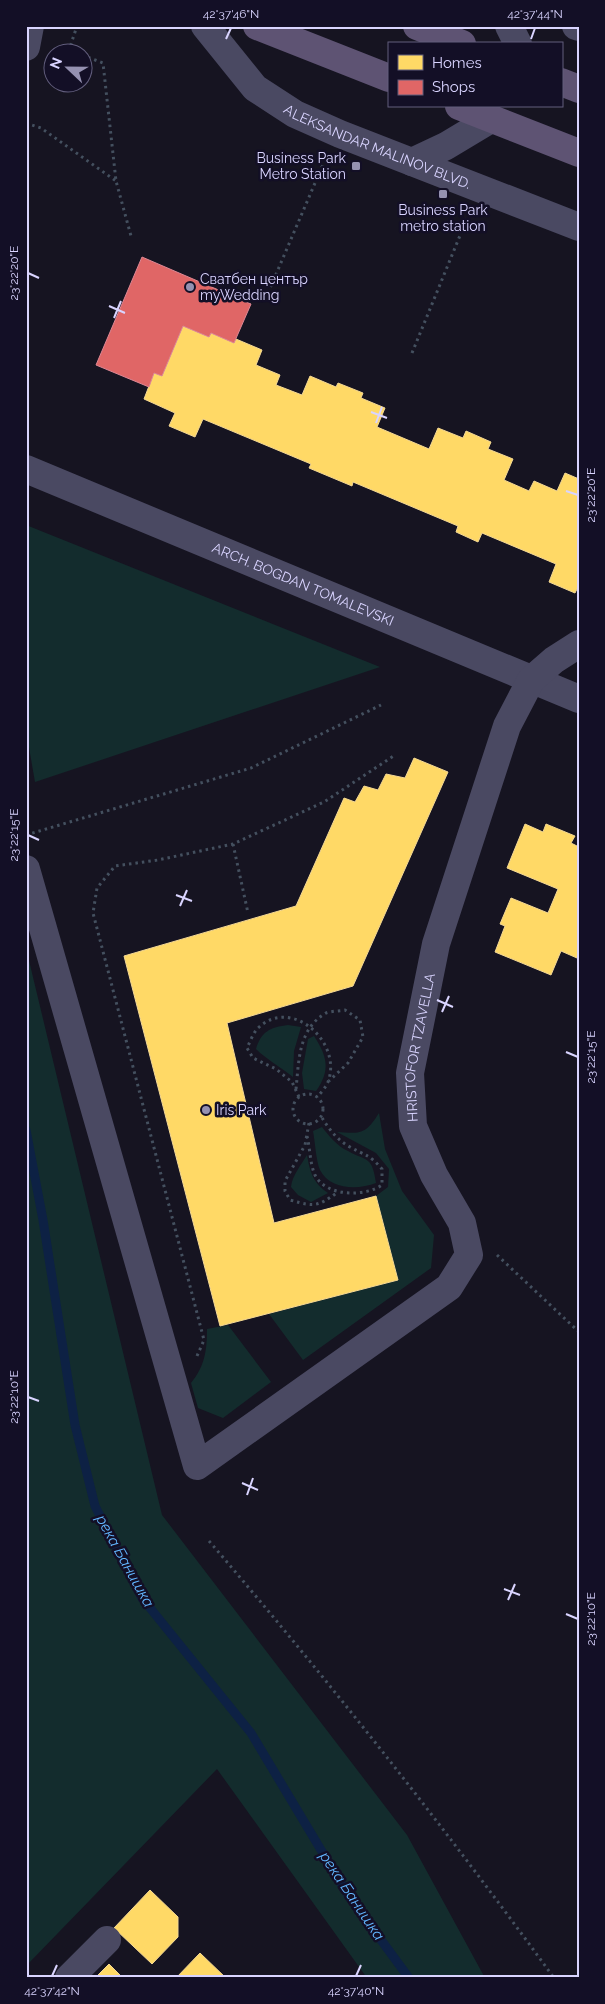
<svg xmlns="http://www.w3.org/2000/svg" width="605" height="2004" viewBox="0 0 605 2004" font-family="Raleway,sans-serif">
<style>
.green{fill:#132c2d}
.homes{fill:#ffd966;stroke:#f4d894}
.shops{fill:#e06666;stroke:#de8794}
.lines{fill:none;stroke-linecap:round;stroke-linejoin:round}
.stream{stroke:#0d2144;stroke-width:9}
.path{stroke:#44505f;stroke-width:3;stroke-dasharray:2.5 4;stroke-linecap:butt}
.minor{stroke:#4a4962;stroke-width:28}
.major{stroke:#5e5373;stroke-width:28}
.ticks{fill:none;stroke:#d9d4ff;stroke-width:2}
.poi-dot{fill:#9591b1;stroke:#130f26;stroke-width:2}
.labels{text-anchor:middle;stroke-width:5;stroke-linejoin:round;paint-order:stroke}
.street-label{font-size:14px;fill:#d9d4ff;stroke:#130f26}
.poi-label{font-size:14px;fill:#d9d4ff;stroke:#130f26;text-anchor:start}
.water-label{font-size:15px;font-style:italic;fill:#62b6ff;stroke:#130f26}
.neatline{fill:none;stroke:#d9d4ff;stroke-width:2}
.ticks-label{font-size:12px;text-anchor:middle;fill:#d9d4ff}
</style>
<rect width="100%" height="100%" fill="#161421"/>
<!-- green -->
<g class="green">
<path d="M26,525l354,142 -345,115 -9,-52z"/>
<path d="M26,948l136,567 245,320 78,143h-118l-150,-209 -191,197z"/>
<path d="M288,1025l13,2 -7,24 -1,26c-12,-10 -26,-17 -37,-28 5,-17 14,-22 32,-24z"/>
<path d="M314,1036c13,20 17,34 2,55l-12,-2 -2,-16 6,-34z"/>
<path d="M379,1113l6,36 17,42 32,44 -3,33 -128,92 -34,-46 129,-34 -22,-84 12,-9 1,-18 -13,-16 -39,-21c24,2 29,2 42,-19z"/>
<path d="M322,1127c7,9 15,19 26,24 20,11 24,5 28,32 -18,7 -46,7 -56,-13 -4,-9 -5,-29 -7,-39z"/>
<path d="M307,1155c3,17 6,28 21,38l-17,9 -13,-7 -7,-8c1,-11 10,-22 16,-32z"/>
<path d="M228,1325l43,57 -48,36 -25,-10 -7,-25c14,-17 16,-33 16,-54z"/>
</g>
<!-- homes -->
<g class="homes">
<path d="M183,326l26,11 2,-4 23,10 2,-4 26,11 -6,15 24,10 -4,10 26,10 8,-19 26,11 2,-4 25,10 -2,5 24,10 -8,19 52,22 9,-21 25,10 3,-7 25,11 -3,7 25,10 -9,21 25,11 5,-10 23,10 8,-18 14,6v106l-4,8 -26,-11 7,-18 -74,-31 -4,9 -22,-10 2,-6 -105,-44 -1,4 -43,-18 2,-4 -108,-45 -8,18 -26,-11 6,-13 -31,-14 10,-26 8,3z"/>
<path d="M414,758l34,14 -95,214 -126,37 47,200 102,-27 22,84 -178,46 -96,-370 172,-50 48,-108 11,4 9,-16 14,4 8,-16 19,4z"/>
<path d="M525,824l18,8 3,-8 29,12 -4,7 8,4v107l-2,4 -16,-7 -10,24 -56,-23 10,-26 -5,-2 11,-26 37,15 10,-24 -51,-21z"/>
<path d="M150,1890l28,27v20l-26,27 -38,-36z"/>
<path d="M200,1953l26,25h-50z"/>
<path d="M109,1964l14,14h-28z"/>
</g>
<!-- shops -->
<path class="shops" d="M142,257l109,47 -17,39 -23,-10 -2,4 -26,-11 -21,50 -8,-3 -5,14 -53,-22z"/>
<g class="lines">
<!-- stream -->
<path class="stream" d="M26,1130l17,90 32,205 20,81 47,92 109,135 97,162 61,83"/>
<!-- path -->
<g class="path">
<path d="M77,52l-8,-2 8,-24"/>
<path d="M82,55l21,8 13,118 15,55"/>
<path d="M26,123l15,5 75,53"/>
<path d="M268,293l56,-131"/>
<path d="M412,353l56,-137"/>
<path d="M26,835l225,-67 130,-63"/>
<path d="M233,844l15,69"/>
<path d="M296,1089c3,-28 2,-60 30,-76 5,-2 14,-2 19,-3l15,10 3,17 -15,26 -19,18"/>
<circle cx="308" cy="1109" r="15"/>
<path d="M299,1097l-7,-15 -16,-13 -23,-11 -6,-10c3,-6 6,-15 11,-20 33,-32 85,14 70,54 -2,5 -7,11 -11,15"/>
<path d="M309,1123l-4,22 -20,36v10l5,9c25,7 27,7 48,-8"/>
<path d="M307,1136c3,12 3,28 8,39 11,22 50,22 67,10v-16c-13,-15 -16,-13 -32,-22 -13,-7 -22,-19 -29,-31"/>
<path d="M497,1255l82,77"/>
<path d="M197,1356l7,-16 -111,-427 4,-25 18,-22 43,-6 75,-16 91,-42 71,-47"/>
<path d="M209,1541c121,141 236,287 345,437"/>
</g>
<!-- minor -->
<g class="minor">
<path id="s1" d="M205,26l50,62 40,26 45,20 239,93"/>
<path d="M509,26l9,18"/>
<path d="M576,26l3,1"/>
<path d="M26,47l4,-21"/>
<path d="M412,162l34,-16 45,-27"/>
<path id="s2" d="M26,469l553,230"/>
<path id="s3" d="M26,869l171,597 252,-179 20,-32 -7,-32 -28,-48 -21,-49 -3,-53 26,-129 71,-218 24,-46 23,-20 25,-16"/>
<path d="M69,1978l38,-38"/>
</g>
<!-- major -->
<g class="major">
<path d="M257,26l132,52"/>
<path d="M417,26l45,18"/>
<path d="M561,82l18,7"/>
<path d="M459,106l120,47"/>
</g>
</g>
<!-- ticks -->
<path class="ticks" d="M226,39l5,-11M531,39l4,-11M28,273l11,5M109,306l16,7M114,318l7,-17M371,412l16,6M376,423l6,-16M566,491l12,4M28,835l11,5M176,895l16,6M180,906l7,-16M437,1000l16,7M442,1012l7,-16M566,1052l12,5M28,1397l11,4M242,1483l16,7M247,1495l6,-17M504,1589l16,6M508,1600l7,-16M566,1614l12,5M52,1976l5,-11M356,1976l5,-11"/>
<!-- markers -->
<g class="poi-dot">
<rect x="351" y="161" width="10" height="10" rx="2.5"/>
<rect x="438" y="189" width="10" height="10" rx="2.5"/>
<circle cx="190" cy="287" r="5"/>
<circle cx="206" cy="1110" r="5"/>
</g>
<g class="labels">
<!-- street labels -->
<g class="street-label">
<text dy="5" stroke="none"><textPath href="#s1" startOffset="216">ALEKSANDAR MALINOV BLVD.</textPath></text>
<text dy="5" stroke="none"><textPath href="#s2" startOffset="300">ARCH. BOGDAN TOMALEVSKI</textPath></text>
<text dy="5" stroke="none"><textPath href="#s3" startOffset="1189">HRISTOFOR TZAVELLA</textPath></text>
</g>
<!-- poi labels -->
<g class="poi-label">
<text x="346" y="163" text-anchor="end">Business Park<tspan x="346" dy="16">Metro Station</tspan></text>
<text x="443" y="215" text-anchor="middle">Business Park<tspan x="443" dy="16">metro station</tspan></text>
<text x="200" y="284">Сватбен център<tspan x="200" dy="16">myWedding</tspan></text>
<text x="216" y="1115">Iris Park</text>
</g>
<!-- water labels -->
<g class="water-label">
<text transform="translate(125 1561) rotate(61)" y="5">река Банишка</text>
<text transform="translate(352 1896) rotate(56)" y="5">река Банишка</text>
</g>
</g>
<!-- border -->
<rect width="605" height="2004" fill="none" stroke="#130f26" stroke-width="55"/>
<!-- legend -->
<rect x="388" y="42" width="175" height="65" fill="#130f26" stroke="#625e7d"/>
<rect x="398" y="55" width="25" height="15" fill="#ffd966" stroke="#625e7d"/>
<text x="432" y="68" font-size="15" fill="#d9d4ff">Homes</text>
<rect x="398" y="80" width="25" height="15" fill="#e06666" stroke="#625e7d"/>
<text x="432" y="92" font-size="15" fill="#d9d4ff">Shops</text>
<!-- north arrow -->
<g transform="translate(68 68) rotate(292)"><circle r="24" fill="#130f26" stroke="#625e7d"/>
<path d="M0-4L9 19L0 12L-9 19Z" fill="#9591b1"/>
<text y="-8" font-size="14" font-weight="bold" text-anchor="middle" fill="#d9d4ff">N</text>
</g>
<rect x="28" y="28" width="550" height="1948" class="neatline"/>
<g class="ticks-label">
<text x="231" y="18">42°37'46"N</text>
<text x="535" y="18">42°37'44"N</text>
<text transform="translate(14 273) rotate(-90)" y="4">23°22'20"E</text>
<text transform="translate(591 495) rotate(-90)" y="4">23°22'20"E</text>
<text transform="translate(14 835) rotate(-90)" y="4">23°22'15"E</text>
<text transform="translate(591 1057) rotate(-90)" y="4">23°22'15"E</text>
<text transform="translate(14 1397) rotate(-90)" y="4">23°22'10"E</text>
<text transform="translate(591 1619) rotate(-90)" y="4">23°22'10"E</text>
<text x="52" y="1995">42°37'42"N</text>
<text x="356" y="1995">42°37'40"N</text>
</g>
</svg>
